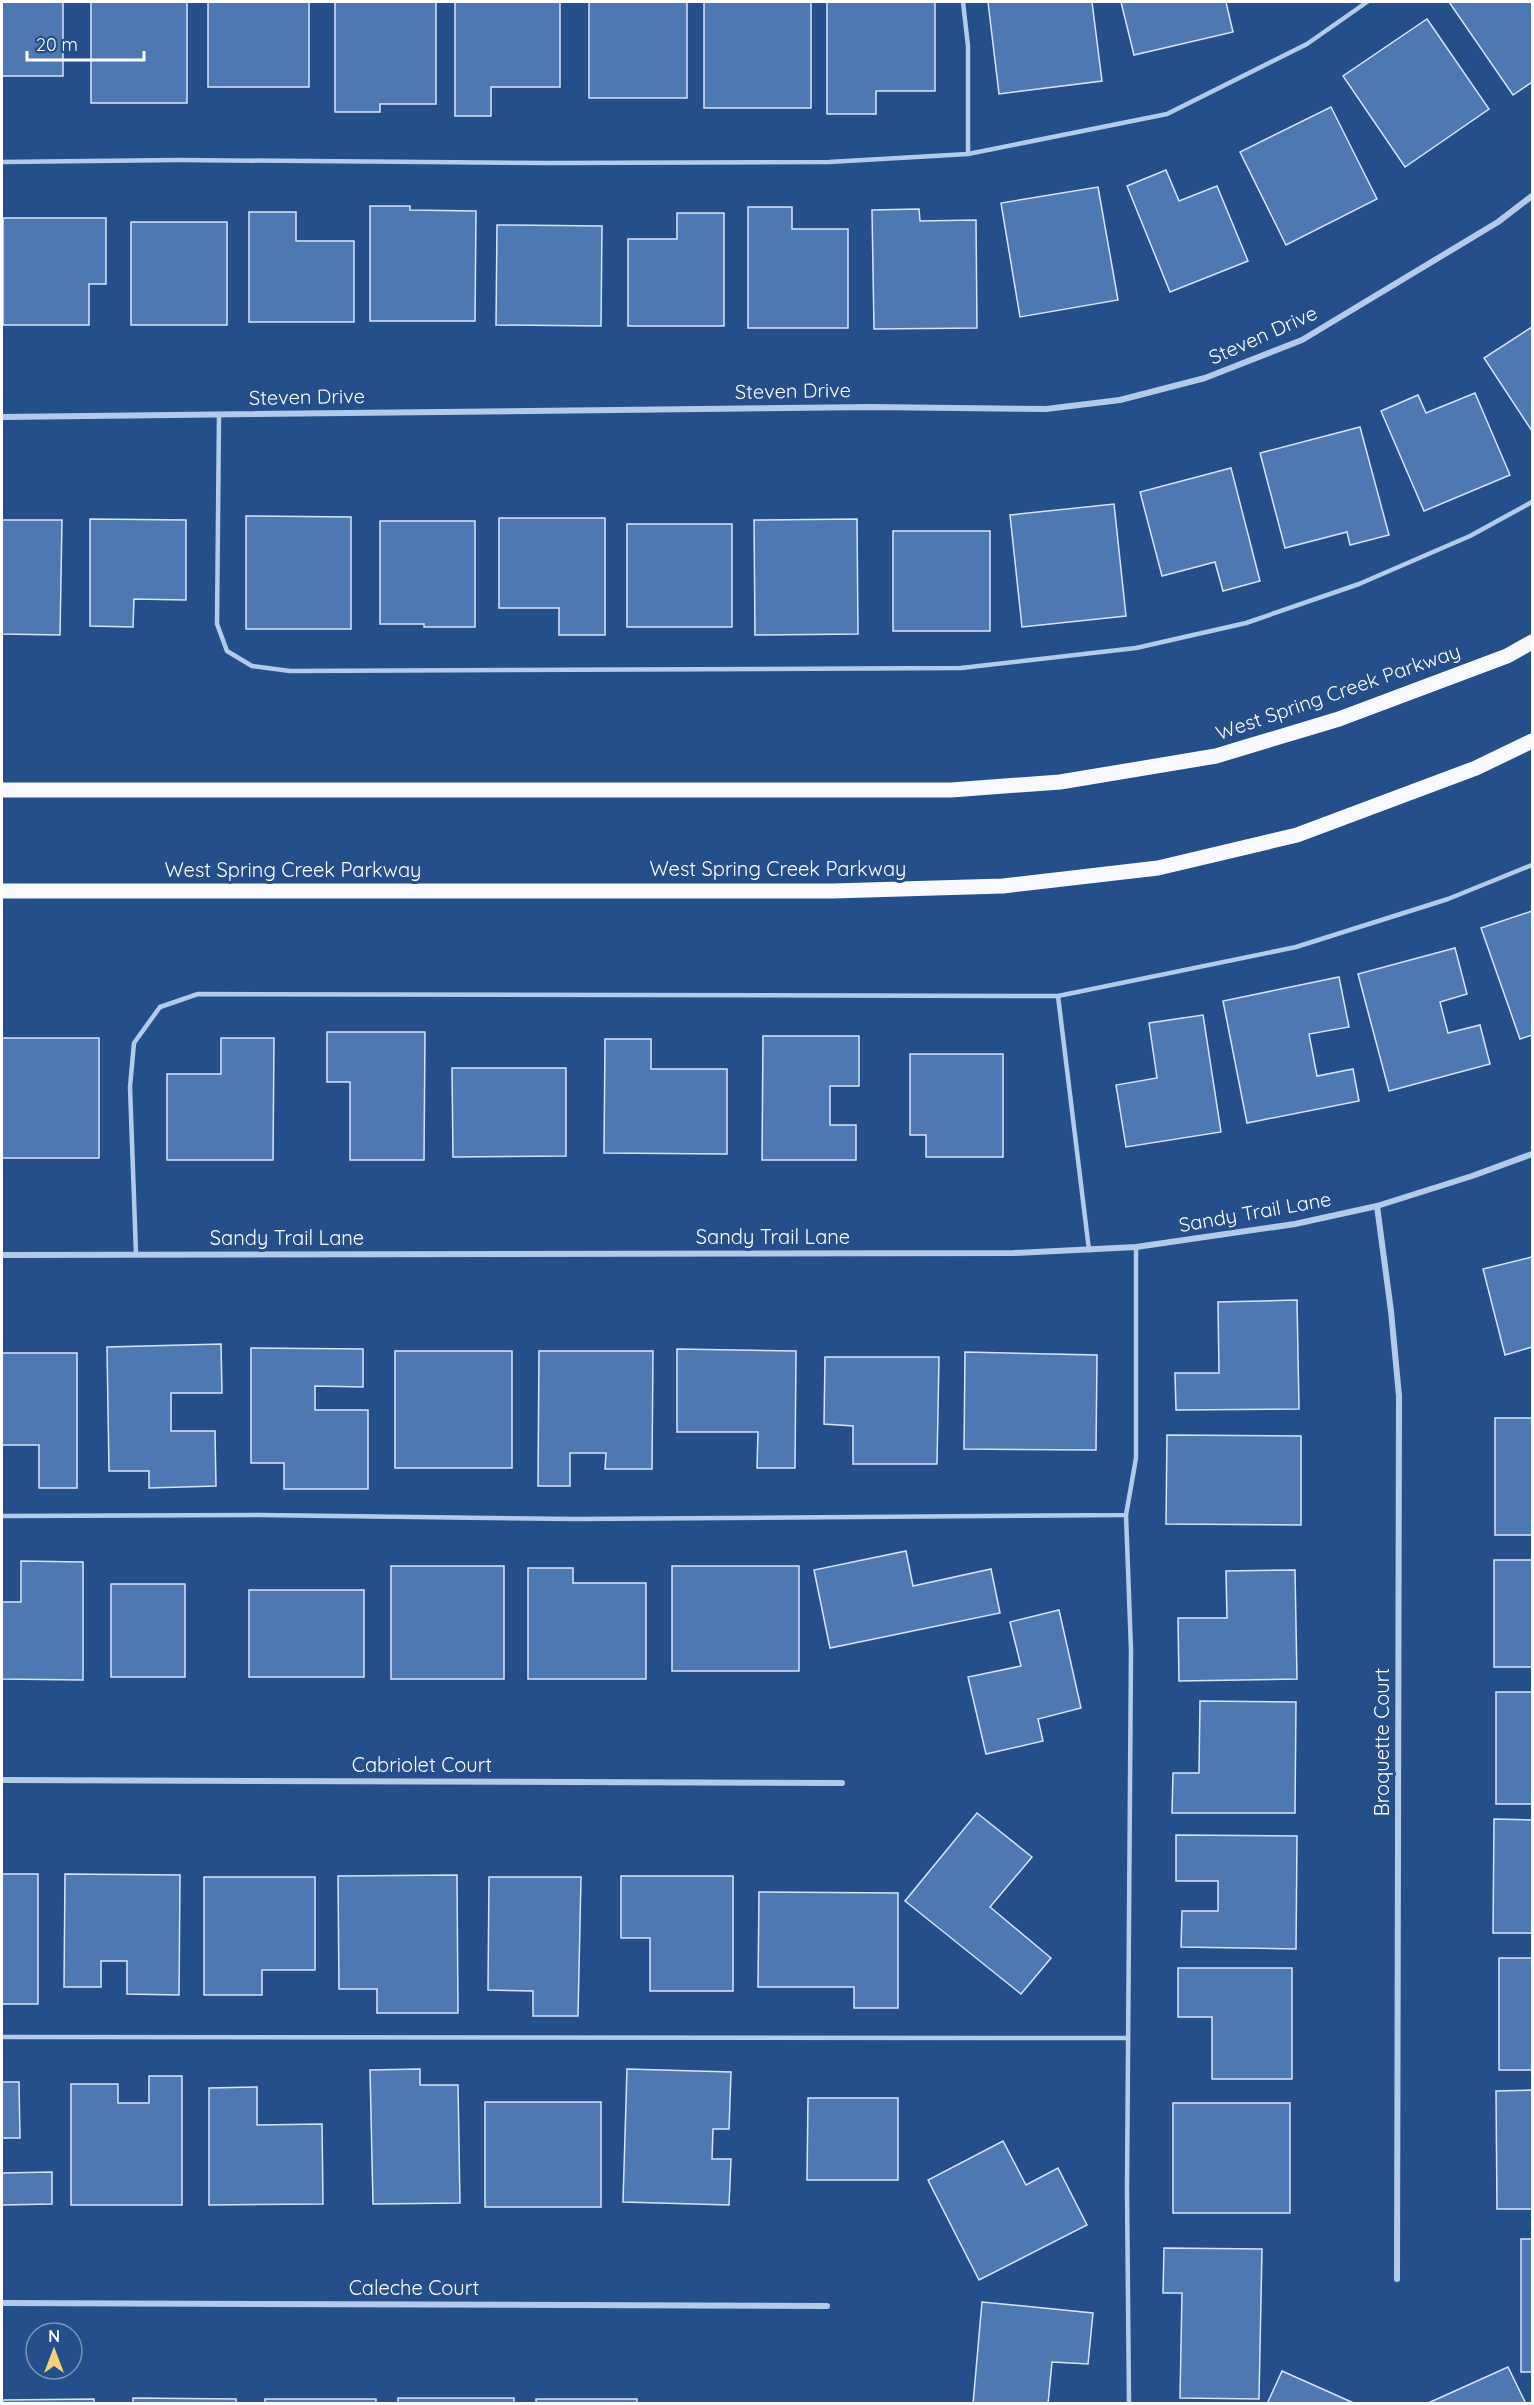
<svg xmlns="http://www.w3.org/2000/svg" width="1534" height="2405" viewBox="0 0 1534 2405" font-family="Quicksand,sans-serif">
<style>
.building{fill:#4d78b2;stroke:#d7e5f8;stroke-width:1.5}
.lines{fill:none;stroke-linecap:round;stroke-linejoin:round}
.service{stroke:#b3cbea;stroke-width:4.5}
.minor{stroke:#b3cbea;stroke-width:6}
.primary{stroke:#f7f9fe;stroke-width:15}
.labels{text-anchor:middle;stroke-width:6;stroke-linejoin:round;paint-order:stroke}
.street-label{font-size:20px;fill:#fff;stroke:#254f8b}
</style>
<rect width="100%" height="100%" fill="#254f8b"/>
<!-- building -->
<g class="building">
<rect x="2" y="2" width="61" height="74"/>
<rect x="91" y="2" width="96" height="101"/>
<rect x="208" y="2" width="101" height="85"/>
<path d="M335,2h101v102h-56v8h-45z"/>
<path d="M455,2h105v85h-69v29h-36z"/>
<rect x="589" y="2" width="98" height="96"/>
<rect x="704" y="2" width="107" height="106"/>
<path d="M827,2h108v89h-59v23h-49z"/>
<path d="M988,2h104l10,79 -103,13z"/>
<path d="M1121,2h105l7,30 -99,23z"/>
<path d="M1449,2h83v80l-19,13z"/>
<path d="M1427,19l62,90 -84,58 -62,-91z"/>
<path d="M1331,107l46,92 -91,46 -46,-93z"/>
<path d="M1166,170l13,31 38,-15 31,75 -78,31 -43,-106z"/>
<path d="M1098,187l20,113 -98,17 -19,-114z"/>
<path d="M370,206h40v4l66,1 -1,110h-105z"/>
<path d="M748,207h44v22h56v99h-100z"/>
<path d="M919,209l1,12 56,-1 1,108 -103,1 -2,-119z"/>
<path d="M249,212h47v29h58v81h-105z"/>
<path d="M677,213h47v113h-96v-87h49z"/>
<path d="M3,218h103v66h-17v41h-86z"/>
<rect x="131" y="222" width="96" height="103"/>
<path d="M497,225l105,1 -1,100 -105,-1z"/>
<path d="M1532,327v104l-48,-73z"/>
<path d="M1475,393l35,82 -86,36 -43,-100 37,-16 8,18z"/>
<path d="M1360,427l29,108 -39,10 -3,-13 -62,16 -25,-95z"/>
<path d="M1231,468l29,113 -37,10 -8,-29 -53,14 -22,-84z"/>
<path d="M1114,504l12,112 -104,11 -12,-112z"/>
<path d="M246,516l105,1v112h-105z"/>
<path d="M499,518h106v117h-46v-27h-60z"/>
<path d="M90,519l96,1v80l-52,-1 -1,28 -43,-1z"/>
<path d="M857,519l1,115 -103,1 -1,-115z"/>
<path d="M2,520h60l-2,115 -58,-1z"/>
<path d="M380,521h95v106h-51v-3h-44z"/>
<rect x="627" y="524" width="105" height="103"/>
<rect x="893" y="531" width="97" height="100"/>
<path d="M1532,911v124l-12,4 -39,-111z"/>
<path d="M1455,948l12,46 -27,8 8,31 32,-8 10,39 -101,27 -31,-117z"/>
<path d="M1339,977l10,50 -40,7 8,42 36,-7 6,32 -112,22 -24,-122z"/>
<path d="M1203,1015l18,117 -95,15 -10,-62 41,-7 -8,-55z"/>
<path d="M327,1032h98l-1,128h-74v-78h-23z"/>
<path d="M763,1036h96v50h-29v39h26v35h-94z"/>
<rect x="2" y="1038" width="97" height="120"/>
<path d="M221,1038h53l-1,122h-106v-86h54z"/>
<path d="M605,1039h46v30h76v85l-123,-1z"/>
<path d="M910,1054h93v103h-77v-22h-16z"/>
<path d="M452,1068h114v88l-113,1z"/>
<path d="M1532,1257v90l-27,8 -22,-86z"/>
<path d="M1297,1300l2,109 -123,1 -1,-37h44l-1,-71z"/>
<path d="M221,1344l1,49h-51v38h44l1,55 -67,2v-17h-40l-2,-124z"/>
<path d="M251,1348l112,1v38l-48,-1v24h53v79h-84v-26h-33z"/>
<path d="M677,1349l119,2 -1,117h-38l1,-36h-81z"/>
<rect x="395" y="1351" width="117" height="117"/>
<path d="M539,1351h114l-1,118h-47l1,-16h-36v33h-32z"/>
<path d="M965,1352l132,3 -1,95 -132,-1z"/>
<path d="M2,1353h75v135h-38v-43h-37z"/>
<path d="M825,1357h114l-2,107h-84v-38l-29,-2z"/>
<rect x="1495" y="1418" width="37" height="117"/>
<path d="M1167,1435l134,1v89l-135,-1z"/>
<path d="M906,1551l7,35 78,-17 9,44 -170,35 -16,-78z"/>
<rect x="1494" y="1560" width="38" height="107"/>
<path d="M21,1561l62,1v118l-81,-1v-77h19z"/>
<rect x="391" y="1566" width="113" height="113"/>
<rect x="672" y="1566" width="127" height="105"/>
<path d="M528,1568h45v15h73v96h-118z"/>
<path d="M1295,1570l2,109 -118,2 -1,-63h49l-1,-47z"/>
<rect x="111" y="1584" width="74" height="93"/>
<rect x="249" y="1590" width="115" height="87"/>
<path d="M1059,1610l22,98 -43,11 5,22 -57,13 -18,-77 53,-11 -11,-44z"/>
<rect x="1496" y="1692" width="36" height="112"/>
<path d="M1200,1701l96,1 -1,111h-123l1,-40h26z"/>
<path d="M977,1813l55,44 -42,50 61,51 -30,36 -116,-93z"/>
<path d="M1494,1819l38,1v113h-39z"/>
<path d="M1176,1835l121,1 -1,113 -115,-2 1,-36h36v-30h-42z"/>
<rect x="2" y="1874" width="36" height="130"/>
<path d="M65,1874l115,1 -1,120 -52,-1v-33h-26v26h-37z"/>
<path d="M457,1875l1,138h-81v-24h-38l-1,-113z"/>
<path d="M621,1876h112v115h-83v-53h-29z"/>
<path d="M204,1877h111v93h-53v25h-58z"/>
<path d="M489,1877h92l-3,139h-45v-25l-45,-1z"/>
<path d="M759,1892l139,1v115h-44v-21h-96z"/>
<rect x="1499" y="1958" width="33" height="112"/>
<path d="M1178,1968h114v111h-80v-62h-34z"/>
<path d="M420,2069v16h38l2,118 -87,1 -3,-134z"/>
<path d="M627,2069l104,3 -2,57h-16l-1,30h19l-2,46 -106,-3z"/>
<path d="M149,2076h33v129h-111v-121h47v19h31z"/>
<path d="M2,2082h17l1,56h-18z"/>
<path d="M257,2087v38l65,-1 1,80 -114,1v-117z"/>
<path d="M1532,2090v119h-35l-1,-118z"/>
<path d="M808,2098h90v82h-91z"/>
<rect x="485" y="2102" width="116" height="105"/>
<rect x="1173" y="2103" width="117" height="110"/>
<path d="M1003,2141l23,44 32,-17 29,57 -108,55 -51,-100z"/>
<path d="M52,2172v32l-50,1v-32z"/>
<rect x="1521" y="2239" width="11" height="133"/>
<path d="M1164,2248l98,1 -3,150 -79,-1 2,-105h-19z"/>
<path d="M982,2302l111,11 -5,51 -36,-2 -4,42h-75z"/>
<path d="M1508,2367l18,37h-100z"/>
<path d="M1282,2371l74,33h-89z"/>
<path d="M133,2398l103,1v5h-103z"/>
<rect x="398" y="2398" width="116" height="6"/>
<path d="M94,2399v5h-92v-4z"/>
<rect x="265" y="2399" width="111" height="5"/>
<rect x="536" y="2399" width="101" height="5"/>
</g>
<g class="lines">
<!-- service -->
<g class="service">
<path d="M963,2l5,44v108"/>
<path d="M2,162l176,-2 372,3 279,-1 139,-8 199,-40 140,-70 60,-42"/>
<path d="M219,414l-2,210 10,27 25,15 38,5 671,-3 175,-20 110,-25 113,-39 111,-48 62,-34"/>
<path d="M1058,996l31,254"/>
<path d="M136,1254l-6,-167 4,-44 26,-36 38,-13 860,2 238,-49 152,-48 84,-34"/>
<path d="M1126,1515l5,135 -4,540 2,214"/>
<path d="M2,1516l257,-1 316,4 551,-4 10,-57v-211"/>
<path d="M2,2037l1126,1"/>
</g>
<!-- minor -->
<g class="minor">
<path d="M2,417l869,-10 175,2 74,-9 85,-22 97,-38 196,-118 34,-26"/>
<path d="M1377,1206l14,105 8,85 -2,883"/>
<path d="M2,1255l1012,-2 122,-6 159,-23 82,-18 95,-30 60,-22"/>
<path d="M2,1780l840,3"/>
<path d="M2,2303l825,3"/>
</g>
<!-- primary -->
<g class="primary">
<path d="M2,790h949l109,-8 156,-26 123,-37 168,-63 25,-14"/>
<path d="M2,891h831l170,-5 155,-18 139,-33 179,-67 56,-27"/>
</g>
</g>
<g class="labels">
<!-- street labels -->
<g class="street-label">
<text transform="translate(1263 335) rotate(-24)" y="7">Steven Drive</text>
<text transform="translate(793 391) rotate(-1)" y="7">Steven Drive</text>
<text transform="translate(307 397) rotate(-1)" y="7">Steven Drive</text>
<text transform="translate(1338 692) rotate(-19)" y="7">West Spring Creek Parkway</text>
<text x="778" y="876">West Spring Creek Parkway</text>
<text x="293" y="877">West Spring Creek Parkway</text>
<text transform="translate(1255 1212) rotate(-10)" y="7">Sandy Trail Lane</text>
<text x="773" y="1244">Sandy Trail Lane</text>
<text x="287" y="1245">Sandy Trail Lane</text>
<text transform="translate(1382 1742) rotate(-90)" y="7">Broquette Court</text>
<text x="422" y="1772">Cabriolet Court</text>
<text x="414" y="2295">Caleche Court</text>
</g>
</g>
<!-- border -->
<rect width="1534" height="2405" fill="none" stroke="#ffffff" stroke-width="6"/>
<!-- north arrow -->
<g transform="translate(54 2351)"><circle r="28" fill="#254f8b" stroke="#7c95b9" stroke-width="1.5"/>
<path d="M0-4.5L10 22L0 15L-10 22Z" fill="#f4d377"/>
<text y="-9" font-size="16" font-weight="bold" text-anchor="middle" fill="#ffffff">N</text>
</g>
<!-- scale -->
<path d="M27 51v9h117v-9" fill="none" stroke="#ffffff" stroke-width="3"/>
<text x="36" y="51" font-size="18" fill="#ffffff" stroke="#254f8b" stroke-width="4.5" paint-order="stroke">20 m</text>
</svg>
